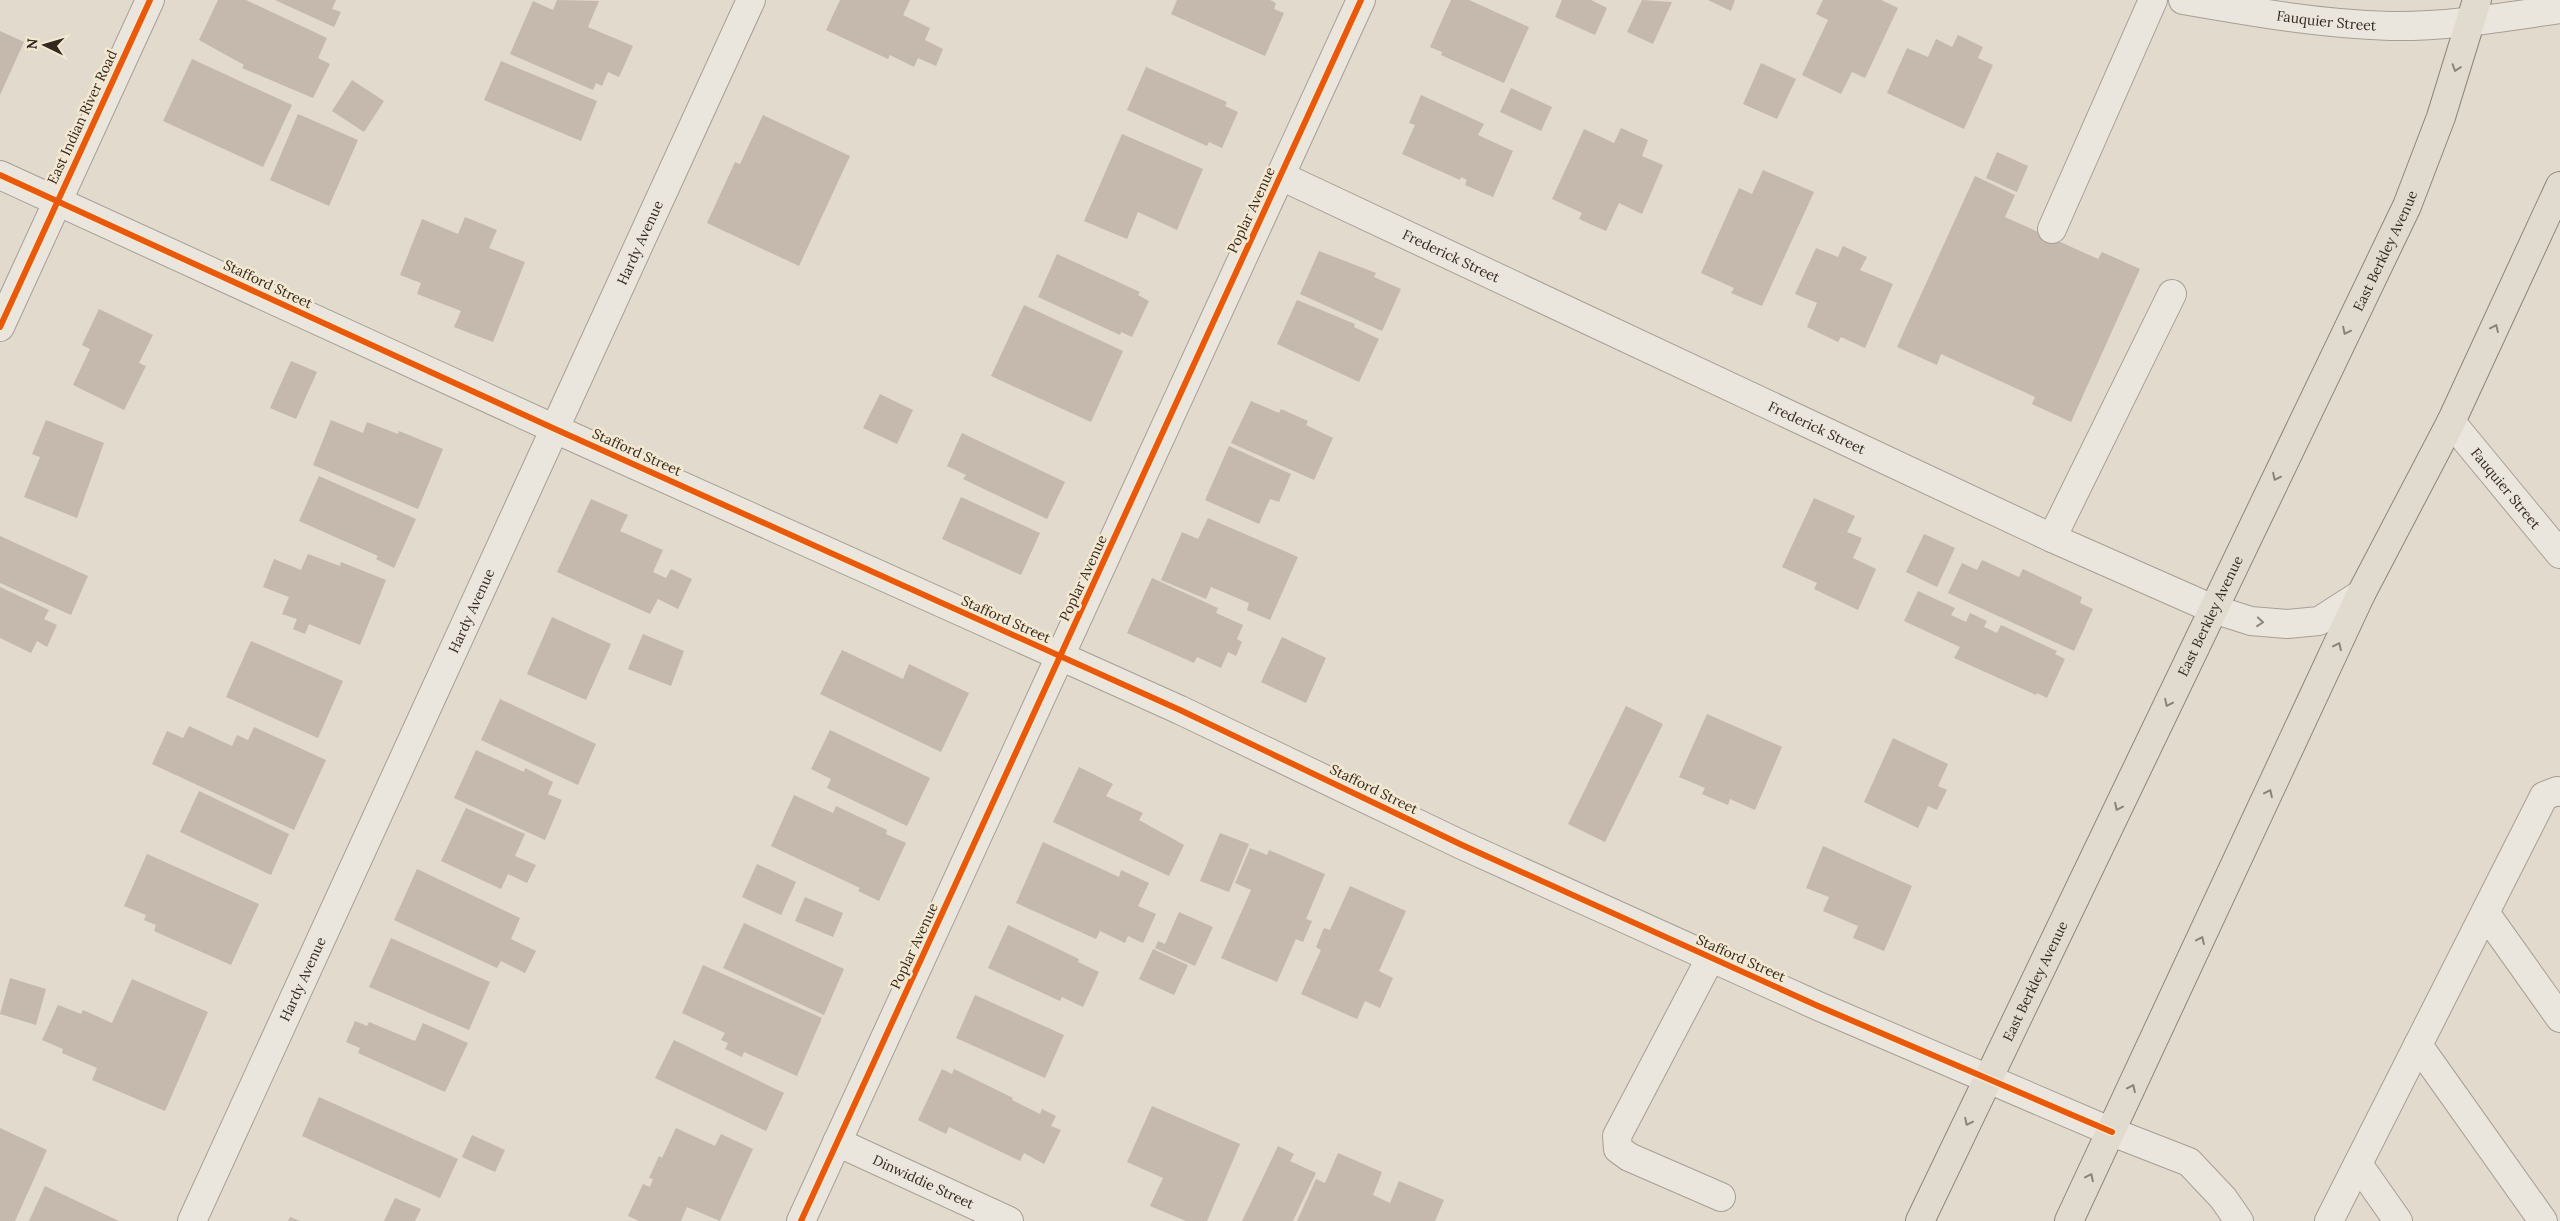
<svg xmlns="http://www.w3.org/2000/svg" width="2560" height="1221" viewBox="0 0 2560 1221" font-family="Lora,serif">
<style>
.building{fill:#c5b8ad}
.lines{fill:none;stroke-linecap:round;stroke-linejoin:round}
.minor-casing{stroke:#a79f95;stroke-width:30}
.major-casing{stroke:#8d857c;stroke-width:30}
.minor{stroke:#eae5dd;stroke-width:28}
.major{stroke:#e1dbcf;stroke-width:28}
.cycleway-casing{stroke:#f3e8d2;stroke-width:9}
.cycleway{stroke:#e8590c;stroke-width:6}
.oneway{stroke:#8a8276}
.oneway2{stroke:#8f867e}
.labels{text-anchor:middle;stroke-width:5;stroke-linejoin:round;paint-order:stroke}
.street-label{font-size:14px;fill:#34281e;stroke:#f3e8d2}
</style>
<rect width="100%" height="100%" fill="#e2dacc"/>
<!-- building -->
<g class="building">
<path d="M218,0h28l81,38 -9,20 12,6 -17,34 -71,-30 2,-3 -45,-25z"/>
<path d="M275,0h61l-4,9 9,3 -7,15z"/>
<path d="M557,0l42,1 -11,26 45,19 -14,31 -11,-5 -6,14 -6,-3 -3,7 -83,-36 23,-53 20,9z"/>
<path d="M840,0h70l-7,15 27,13 -5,12 18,9 -7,17 -18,-8 -4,9 -24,-12 -2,4 -62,-29z"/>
<path d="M1177,0h93l6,3 -2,6 10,4 -19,43 -94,-42z"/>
<path d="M1451,0h18l60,27 -25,56 -63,-28 1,-3 -12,-5z"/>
<path d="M1562,0h29l16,8 -12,27 -40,-18z"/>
<path d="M1642,0l30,2 -19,42 -26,-12z"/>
<path d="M1708,0h27l-4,11z"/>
<path d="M1823,0h58l17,8 -33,70 -13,-6 -11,22 -39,-19 26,-55 -12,-6z"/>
<path d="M0,31l24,11 -24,53z"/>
<path d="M1958,35l25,12 -5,11 15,7 -29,64 -77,-36 20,-45 21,9 8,-18 16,8z"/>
<path d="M192,59l100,46 -29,62 -100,-46z"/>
<path d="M501,61l96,40 -16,40 -97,-41z"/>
<path d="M1761,63l35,16 -19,40 -34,-15z"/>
<path d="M1146,67l81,35 -2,4 13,6 -16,36 -13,-6 -2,4 -80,-36z"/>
<path d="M352,80l32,21 -20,31 -32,-21z"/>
<path d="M1511,88l41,19 -11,24 -41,-19z"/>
<path d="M1421,95l63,29 -6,11 35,16 -20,46 -28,-12 2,-5 -6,-3 -1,3 -58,-26 13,-29 -6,-2z"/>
<path d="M298,114l60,26 -29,66 -59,-26z"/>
<path d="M763,115l87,41 -51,110 -92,-43 28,-61 5,2z"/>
<path d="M1621,128l27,12 -6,16 21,9 -21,49 -23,-11 -13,28 -27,-12 3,-6 -30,-14 32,-70 30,14z"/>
<path d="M1122,134l81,35 -26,61 -39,-18 -11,27 -43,-18z"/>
<path d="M1997,152l31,14 -11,26 -31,-14z"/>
<path d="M1763,170l51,22 -52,114 -31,-13 3,-5 -33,-15 38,-85 13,6z"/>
<path d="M1975,176l40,19 -10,22 93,42 4,-7 38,17 -69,153 -39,-18 3,-7 -94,-43 -4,11 -40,-18z"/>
<path d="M465,217l32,13 -8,18 36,14 -32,80 -39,-15 7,-16 -44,-17 4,-11 -21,-8 22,-56 36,15z"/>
<path d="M1843,246l24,11 -7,13 33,14 -28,64 -24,-11 -3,5 -31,-15 10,-24 -22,-9 21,-46 22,9z"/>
<path d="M1319,251l57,22 -2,4 27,12 -19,42 -82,-37z"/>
<path d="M1057,254l83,38 -2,3 11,6 -17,36 -11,-5 -1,3 -82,-38z"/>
<path d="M1297,300l58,24 -1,3 25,12 -20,43 -82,-38z"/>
<path d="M1024,305l99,46 -32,71 -100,-46z"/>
<path d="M99,309l54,26 -14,28 7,3 -22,44 -51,-25 17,-36 -8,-4z"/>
<path d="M291,361l26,11 -21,47 -26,-11z"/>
<path d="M880,394l33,16 -16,34 -34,-16z"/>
<path d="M1251,401l28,12 2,-4 27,12 -2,4 27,13 -19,42 -83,-37z"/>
<path d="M46,420l58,23 -27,75 -53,-21 16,-40 -8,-3z"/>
<path d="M331,420l32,13 4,-11 31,12 1,-3 44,18 -25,60 -105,-44z"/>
<path d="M962,433l103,49 -18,37 -84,-40 3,-4 -19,-9z"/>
<path d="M1229,446l62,28 -12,28 -9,-3 -11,25 -54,-24z"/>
<path d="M319,476l97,43 -22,49 -18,-9 2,-3 -79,-35z"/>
<path d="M961,497l79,36 -19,42 -79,-36z"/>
<path d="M1814,498l41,18 -8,16 15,6 -9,20 23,11 -18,41 -44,-21 3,-6 -35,-16z"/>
<path d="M591,499l37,16 -8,16 43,19 -10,22 13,6 5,-9 21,10 -14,30 -20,-10 -8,15 -93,-42z"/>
<path d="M1208,518l90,39 -28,63 -23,-10 2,-7 -38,-16 -5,12 -45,-19 21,-48 16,7z"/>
<path d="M1924,534l31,14 -18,39 -31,-15z"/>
<path d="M0,536l88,40 -17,39 -71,-32z"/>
<path d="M308,554l32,12 1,-4 45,18 -26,65 -51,-21 -4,10 -12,-5 4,-10 -15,-5 7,-17 -26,-10 11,-28 27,11z"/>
<path d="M1982,560l37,17 4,-8 59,28 -2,6 13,6 -19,42 -126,-58 14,-30 15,7z"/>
<path d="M1152,578l66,30 -2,5 27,12 -6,14 5,3 -6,14 -8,-4 -7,16 -24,-11 -3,6 -67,-30z"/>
<path d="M0,587l49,23 -5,9 13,6 -10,22 -10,-6 -6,12 -31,-15z"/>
<path d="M1918,591l37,17 -4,7 15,7 4,-9 17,8 -3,6 13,6 4,-8 56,26 -2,3 10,5 -18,39 -10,-5 -1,2 -82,-37 6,-11 -56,-26z"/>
<path d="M552,617l59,27 -25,56 -59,-26z"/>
<path d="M643,634l41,17 -13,35 -43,-17z"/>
<path d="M1282,637l44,21 -20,45 -45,-21z"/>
<path d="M251,641l92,40 -25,57 -92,-41z"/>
<path d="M842,650l61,29 6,-15 60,29 -28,59 -121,-58z"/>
<path d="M500,699l96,45 -18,41 -97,-45z"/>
<path d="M1626,706l37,18 -58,118 -37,-18z"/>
<path d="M1707,714l75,33 -27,63 -25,-11 -2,6 -26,-11 3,-6 -26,-11z"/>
<path d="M189,726l43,20 5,-11 11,5 6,-13 72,33 -32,70 -142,-66 15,-33 16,7z"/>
<path d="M830,730l100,48 -23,48 -80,-38 4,-9 -20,-10z"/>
<path d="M1893,738l55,26 -10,22 9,4 -10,20 -9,-4 -10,22 -54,-26z"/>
<path d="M476,750l48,22 1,-4 28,14 -5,12 14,6 -17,40 -91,-42z"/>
<path d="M1079,767l34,17 -7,12 37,17 -4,7 45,25 -15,31 -116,-54z"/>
<path d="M199,791l90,43 -18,41 -91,-43z"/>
<path d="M794,795l39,18 3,-7 51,24 -1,4 20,9 -27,58 -21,-10 2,-3 -89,-42z"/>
<path d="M466,808l59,26 -10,22 21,9 -9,18 -19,-9 -7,15 -60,-28z"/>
<path d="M1220,833l29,11 -20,48 -29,-11z"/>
<path d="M1043,842l76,35 2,-7 28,13 -11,23 18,8 -13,29 -15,-7 -3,7 -25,-12 -4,8 -80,-36z"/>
<path d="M1823,846l89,40 -28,65 -31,-13 5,-12 -35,-15 6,-14 -23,-9z"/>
<path d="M1250,848l17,7 2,-5 56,24 -19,45 6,2 -9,21 -7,-3 -19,43 -56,-24 30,-68 -16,-7z"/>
<path d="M147,854l112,50 -28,61 -77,-34 2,-6 -12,-5 2,-5 -22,-9z"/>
<path d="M757,864l39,18 -15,33 -39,-18z"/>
<path d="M417,869l103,49 -9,21 25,12 -11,22 -24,-12 -4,7 -103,-48z"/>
<path d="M1350,886l56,25 -27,60 14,7 -13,30 -15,-7 -8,18 -56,-25 20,-44 -5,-3 8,-19 6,2z"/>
<path d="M805,897l38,16 -10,24 -38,-16z"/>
<path d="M1179,912l34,15 -18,39 -40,-18 3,-7 7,3z"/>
<path d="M744,923l100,46 -20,46 -101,-47z"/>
<path d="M1008,925l71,34 -1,3 21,10 -16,35 -21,-10 -2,4 -72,-33z"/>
<path d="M391,938l99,44 -21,48 -100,-43z"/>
<path d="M1153,949l35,16 -14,30 -35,-16z"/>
<path d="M703,965l119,53 -25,58 -53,-24 -2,5 -17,-8 3,-6 -7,-3 4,-7 -43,-20z"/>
<path d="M10,978l36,11 -10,36 -36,-11z"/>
<path d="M132,979l76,33 -43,99 -73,-31 5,-12 -35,-15 1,-4 -21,-9 16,-35 23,9 2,-4 29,13z"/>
<path d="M975,995l89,40 -19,43 -89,-40z"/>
<path d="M355,1021l12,5 2,-4 46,19 8,-18 45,20 -23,49 -87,-39 2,-5 -14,-6z"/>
<path d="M674,1040l110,53 -18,38 -111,-53z"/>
<path d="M942,1069l10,5 2,-5 59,29 -1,2 28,14 2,-5 14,7 -5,10 10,4 -17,34 -20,-11 -4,8 -71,-34 -3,7 -28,-14z"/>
<path d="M319,1097l139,62 -18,39 -138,-62z"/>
<path d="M1152,1106l88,38 -33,77h-21l-36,-15 13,-28 -36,-16z"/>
<path d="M0,1128l47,22 -32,71h-15z"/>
<path d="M676,1128l39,18 6,-12 32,15 -33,72 -33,-14 -6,14h-42l-11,-5 15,-32 7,3 3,-8 -4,-1 10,-22 3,2z"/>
<path d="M472,1135l33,15 -10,22 -33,-15z"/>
<path d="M1278,1146l16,8 -4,7 26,12 -23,48h-51z"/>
<path d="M1338,1153l44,19 -9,23 17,8 9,-22 45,19 -9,21h-138l19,-42 9,4z"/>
<path d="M45,1186l74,35h-90z"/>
<path d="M395,1198l26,11 -6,12h-31z"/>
<path d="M290,1217l10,4h-12z"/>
</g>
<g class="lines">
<defs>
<g id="minor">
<path id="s1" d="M2183,0c69,12 138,24 207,26 57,1 114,-9 170,-17"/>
<path d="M0,175l555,254 625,281 282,135 356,161 294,126 77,30 34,36 16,23"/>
<path id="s2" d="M1281,176l771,362 161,71 38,12 36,3 32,-3 42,-27"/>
<path d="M2052,229l101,-229"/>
<path d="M0,327l150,-327"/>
<path id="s3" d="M2451,422l109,132"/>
<path d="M2052,538l120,-244"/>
<path d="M2486,914l74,104"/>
<path d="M1711,957l-94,179 1,13 11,8 92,40"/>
<path d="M2418,1045l125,176"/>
<path id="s4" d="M837,1142l172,79"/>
<path d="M2358,1164l40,57"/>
<path id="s5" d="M192,1221l559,-1221"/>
<path d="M801,1221l560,-1221"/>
<path d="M2329,1221l215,-425 13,-5 3,1"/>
</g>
<g id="major">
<path id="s6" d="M1920,1221l487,-1015 34,-89 36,-117"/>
<path d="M2069,1221l292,-627 90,-172 109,-236"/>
</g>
</defs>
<!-- minor casing -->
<use href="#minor" class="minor-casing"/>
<!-- major casing -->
<use href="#major" class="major-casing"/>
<!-- minor -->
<use href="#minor" class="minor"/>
<!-- major -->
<use href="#major" class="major"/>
<defs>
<g id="cycleway">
<path d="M0,175l555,254 625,281 282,135 356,161 294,126"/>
<path d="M0,327l150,-327"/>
<path d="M801,1221l560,-1221"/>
</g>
</defs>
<!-- cycleway casing -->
<use href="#cycleway" class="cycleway-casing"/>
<!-- cycleway -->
<use href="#cycleway" class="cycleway"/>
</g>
<!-- one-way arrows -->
<defs><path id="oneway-chevron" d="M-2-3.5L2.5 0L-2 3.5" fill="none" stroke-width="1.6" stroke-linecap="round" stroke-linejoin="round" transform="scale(1.25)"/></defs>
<g class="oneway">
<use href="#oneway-chevron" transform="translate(2456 68) rotate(108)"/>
<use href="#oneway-chevron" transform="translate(2495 328) rotate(-65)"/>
<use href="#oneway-chevron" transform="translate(2346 331) rotate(116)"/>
<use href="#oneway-chevron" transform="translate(2276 477) rotate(116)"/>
<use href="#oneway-chevron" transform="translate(2338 646) rotate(-65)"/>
<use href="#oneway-chevron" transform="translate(2168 703) rotate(115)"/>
<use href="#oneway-chevron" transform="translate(2269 793) rotate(-65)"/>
<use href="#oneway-chevron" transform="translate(2118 807) rotate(116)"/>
<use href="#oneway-chevron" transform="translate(2201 940) rotate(-65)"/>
<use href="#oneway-chevron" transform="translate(2132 1088) rotate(-65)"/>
<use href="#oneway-chevron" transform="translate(1968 1122) rotate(116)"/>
<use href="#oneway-chevron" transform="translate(2090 1177) rotate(-64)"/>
</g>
<use class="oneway2" href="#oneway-chevron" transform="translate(2260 622) rotate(5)"/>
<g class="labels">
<!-- street labels -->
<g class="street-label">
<text dy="5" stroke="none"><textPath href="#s1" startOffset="145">Fauquier Street</textPath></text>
<text transform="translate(82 117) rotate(-65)" y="5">East Indian River Road</text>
<text transform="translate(1251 210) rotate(-65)" y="5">Poplar Avenue</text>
<text dy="5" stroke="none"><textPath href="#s5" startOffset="1076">Hardy Avenue</textPath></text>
<text dy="5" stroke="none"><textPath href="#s6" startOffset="1076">East Berkley Avenue</textPath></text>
<text dy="5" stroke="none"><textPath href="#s2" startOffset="188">Frederick Street</textPath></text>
<text transform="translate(268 284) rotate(25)" y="5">Stafford Street</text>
<text dy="5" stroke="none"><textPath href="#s2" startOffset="592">Frederick Street</textPath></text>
<text transform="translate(637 452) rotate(24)" y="5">Stafford Street</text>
<text dy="5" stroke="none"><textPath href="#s3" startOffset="86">Fauquier Street</textPath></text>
<text transform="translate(1083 578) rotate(-65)" y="5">Poplar Avenue</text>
<text dy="5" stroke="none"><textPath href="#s5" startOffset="671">Hardy Avenue</textPath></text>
<text dy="5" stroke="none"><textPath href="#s6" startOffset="671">East Berkley Avenue</textPath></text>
<text transform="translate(1006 619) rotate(24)" y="5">Stafford Street</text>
<text transform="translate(1374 789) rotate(26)" y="5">Stafford Street</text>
<text transform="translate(914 946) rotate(-65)" y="5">Poplar Avenue</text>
<text transform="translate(1741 958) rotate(24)" y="5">Stafford Street</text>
<text dy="5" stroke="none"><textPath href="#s5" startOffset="266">Hardy Avenue</textPath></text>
<text dy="5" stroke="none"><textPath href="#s6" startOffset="266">East Berkley Avenue</textPath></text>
<text dy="5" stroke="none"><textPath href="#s4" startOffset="95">Dinwiddie Street</textPath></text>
</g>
</g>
<!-- north arrow -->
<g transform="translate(45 45) rotate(275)" stroke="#f3e8d2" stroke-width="4" paint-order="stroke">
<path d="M0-4L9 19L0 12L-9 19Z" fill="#34281e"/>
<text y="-8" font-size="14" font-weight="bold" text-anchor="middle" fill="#34281e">N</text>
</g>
</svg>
